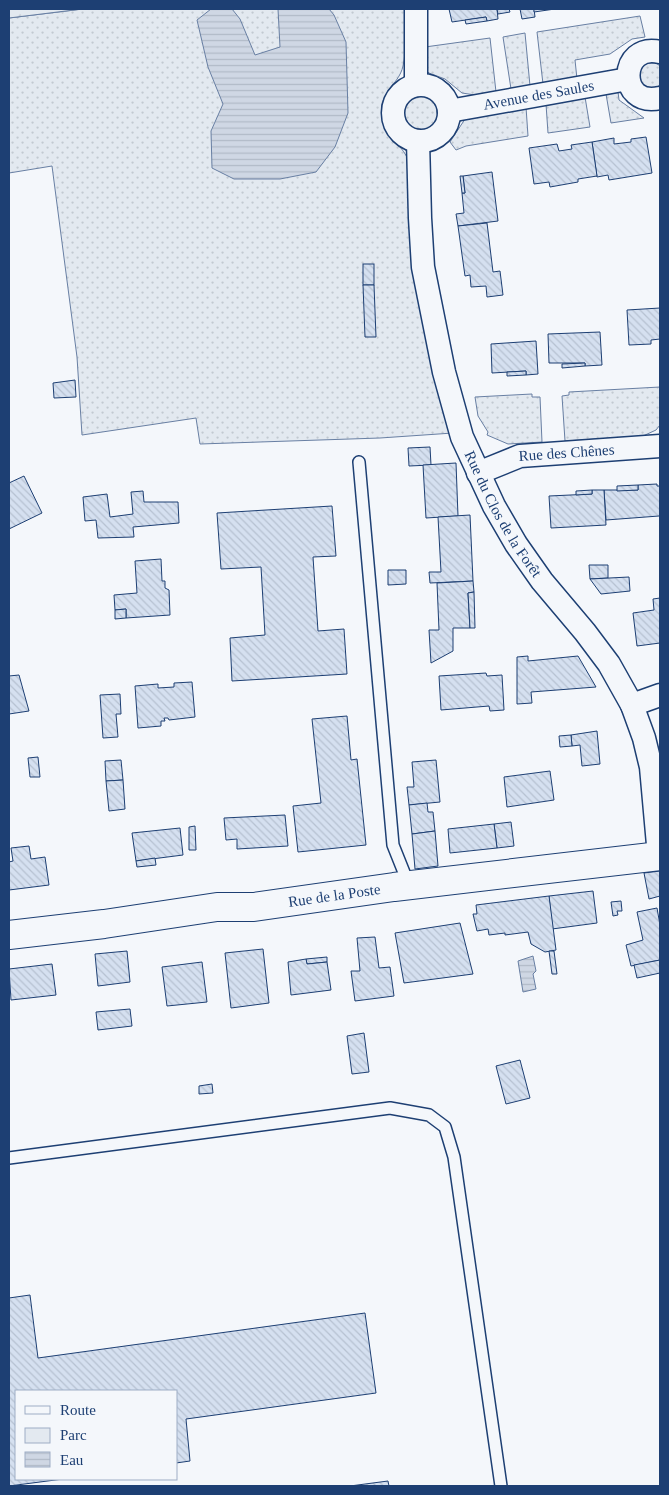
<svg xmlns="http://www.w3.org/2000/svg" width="669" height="1495" viewBox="0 0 669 1495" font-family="Georgia,serif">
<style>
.green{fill:url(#green-dots);stroke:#687fa3}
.forest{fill:url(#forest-firs);stroke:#687fa3}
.water{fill:url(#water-rules);stroke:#687fa3}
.building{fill:url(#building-back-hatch);stroke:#1d3f73}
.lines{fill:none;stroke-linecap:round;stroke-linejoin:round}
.lane-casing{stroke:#1d3f73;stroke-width:14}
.street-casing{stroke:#1d3f73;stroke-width:25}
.secondary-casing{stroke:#1d3f73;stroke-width:30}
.lane{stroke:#f4f7fb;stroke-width:11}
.street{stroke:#f4f7fb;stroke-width:22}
.secondary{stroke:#f4f7fb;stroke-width:28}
.labels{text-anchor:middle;stroke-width:4;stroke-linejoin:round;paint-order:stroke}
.street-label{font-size:15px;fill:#1d3f73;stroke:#f4f7fb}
</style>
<defs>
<pattern id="green-dots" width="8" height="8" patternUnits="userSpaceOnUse" patternTransform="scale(1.25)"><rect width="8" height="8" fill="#e3e9f0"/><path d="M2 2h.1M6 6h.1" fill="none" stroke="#c2c9d1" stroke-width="1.8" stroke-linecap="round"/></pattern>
<pattern id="forest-firs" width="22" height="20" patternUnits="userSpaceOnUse" patternTransform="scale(1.25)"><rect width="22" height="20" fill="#e3e9f0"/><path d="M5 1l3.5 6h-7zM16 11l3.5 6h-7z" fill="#c2c9d1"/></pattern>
<pattern id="water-rules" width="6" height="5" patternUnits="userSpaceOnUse" patternTransform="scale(1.25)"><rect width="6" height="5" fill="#cfd7e4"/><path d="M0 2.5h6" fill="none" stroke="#b1bac7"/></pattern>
<pattern id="building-back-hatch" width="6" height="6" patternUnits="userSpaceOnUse" patternTransform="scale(1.25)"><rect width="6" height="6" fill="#d5e0f0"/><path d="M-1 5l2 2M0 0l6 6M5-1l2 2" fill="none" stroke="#b6c1d1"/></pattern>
</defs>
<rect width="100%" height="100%" fill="#f4f7fb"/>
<!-- green -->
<g class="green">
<path d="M83,9h322c0,18 2,39 -2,57 -4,20 -28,27 -20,56 4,17 22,24 26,41l44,270 -73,5 -180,6 -4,-26 -114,17 -5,-78 -25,-191 -43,7v-155z"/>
<path d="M640,16l5,21 -13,2 -22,15 -35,6 2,19 -34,5 -6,-52z"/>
<path d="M525,33l5,53 -19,3 -8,-52z"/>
<path d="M490,38l6,54 -21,3 -13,-2 -17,-14 -16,-6 -4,-4v-22z"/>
<path d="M647,63h9l4,3v19c-8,6 -14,2 -21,-4l1,-13z"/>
<path d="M618,92l1,8 25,18 -33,5 -5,-29z"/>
<circle cx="420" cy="113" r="18"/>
<path d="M585,97l5,30 -42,6 -2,-29z"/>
<path d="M526,107l2,29 -62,10 -10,4 -6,-8 15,-23z"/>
<path d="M660,387v38l-4,5 -13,6 -78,5 -3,-45 7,-1v-3z"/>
<path d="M532,394v3h8l2,45 -34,2 -21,-9 1,-3 -10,-16 -3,-19z"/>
</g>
<!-- forest -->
<path class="forest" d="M9,9h73l-73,9z"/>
<!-- water -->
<g class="water">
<path d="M211,9h21l8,10 15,36 25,-8 -2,-38h51l5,6 12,27 2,71 -13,34 -19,25 -36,7h-46l-22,-11 -1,-37 12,-27 -15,-37 -11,-47z"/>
<path d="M533,956l3,15 -3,3 3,15 -13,3 -5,-31z"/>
</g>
<!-- building -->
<g class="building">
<path d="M449,9h48l1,10 -11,2 -1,-4 -34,5z"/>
<path d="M497,9h12l1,3 -12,2z"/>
<path d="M520,9h14l1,8 -13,2z"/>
<path d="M534,9h21l-21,3z"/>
<path d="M486,17l1,4 -21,3 -1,-4z"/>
<path d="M646,137l6,36 -43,7 -1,-5 -11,2 -5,-35 22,-4v6l17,-2v-3z"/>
<path d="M592,142l5,34 -19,3v3l-28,5 -1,-5 -15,2 -5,-36 28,-4 2,7 13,-2 -1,-4z"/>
<path d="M492,172l6,49 -40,5 -2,-12 8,-1 -2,-20h3l-2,-17z"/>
<path d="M460,176h3l2,17h-3z"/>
<path d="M487,223l6,49 7,-1 3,24 -16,2 -1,-11 -15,1 -1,-12 -5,1 -7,-50z"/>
<rect x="363" y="264" width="11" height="21"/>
<path d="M363,285h11l2,52h-11z"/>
<path d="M660,308v31l-9,1v4l-22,1 -2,-35z"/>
<path d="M600,332l2,33 -17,1v-3h-36l-1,-29z"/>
<path d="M536,341l2,33 -12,1v-4l-34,2 -1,-29z"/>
<path d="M585,363v3l-23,2v-4z"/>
<path d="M526,371v4l-19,1v-4z"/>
<path d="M75,380l1,17 -22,1 -1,-15z"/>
<path d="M430,447l1,18 -22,1 -1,-18z"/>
<path d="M456,463l2,53 -32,2 -3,-53z"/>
<path d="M24,476l18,37 -33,16v-46z"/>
<path d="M657,484v2h3v29l-1,1 -53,4 -2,-30h34v-5z"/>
<path d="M638,485v5l-21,1v-5z"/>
<path d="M592,490h12l2,35 -55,3 -2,-32 43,-2z"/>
<path d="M592,490v4l-16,1v-4z"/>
<path d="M143,491l1,11h34l1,21 -46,4 1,10 -36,1 -2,-18 -11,1 -2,-24 24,-3 3,23 23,-3 -2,-22z"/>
<path d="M332,506l4,50 -23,1 5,74 26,-2 3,45 -115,7 -2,-43 35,-3 -4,-68 -40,2 -4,-56z"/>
<path d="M470,515l3,66 -43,2 -1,-11h12l-3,-55z"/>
<path d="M161,559l1,22h3v7l4,2 1,25 -44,3v-9l-11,1 -1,-15 23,-2 -2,-32z"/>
<path d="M589,565h19v13l-18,1z"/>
<path d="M388,570h18v14l-18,1z"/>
<path d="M629,577l1,14 -29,3 -11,-15z"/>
<path d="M473,581l1,11 -6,1 2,35h-17v23l-22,12 -2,-33h10l-2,-47z"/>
<path d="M474,592l1,36h-5l-2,-35z"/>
<path d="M660,598v45l-23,3 -4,-33 21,-3 -1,-11z"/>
<path d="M126,609v9l-11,1v-9z"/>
<path d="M528,656v5l50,-5 18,31 -65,5 1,11 -15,1v-47z"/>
<path d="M486,673l1,3 15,-1 2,35 -14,1 -1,-5 -48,4 -2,-34z"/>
<path d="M19,675l10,36 -20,3v-38z"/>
<path d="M192,682l3,35 -26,3 -1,-2h-4l1,3h-4v5l-23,2 -3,-42 23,-2v4l16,-1v-4z"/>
<path d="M120,694l1,20h-5l2,23 -15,1 -3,-43z"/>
<path d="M347,716l4,44 6,-1 9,86 -68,7 -5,-46 28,-3 -9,-84z"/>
<path d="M597,731l3,33 -18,2 -2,-21 -8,1 -1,-11z"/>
<path d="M571,735l1,11 -12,1 -1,-11z"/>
<path d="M38,757l2,20h-10l-2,-19z"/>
<path d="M121,760l2,20 -17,1 -1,-20z"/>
<path d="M436,760l4,42 -31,3 -2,-18h7l-2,-25z"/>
<path d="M550,771l4,29 -47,7 -3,-30z"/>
<path d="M123,780l2,29 -16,2 -3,-30z"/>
<path d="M427,803l1,9h5l2,19 -23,3 -3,-29z"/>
<path d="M285,815l3,31 -51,3v-10l-11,1 -2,-22z"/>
<path d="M511,822l3,24 -17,2 -3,-24z"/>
<path d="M494,824l3,24 -47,5 -2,-24z"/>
<path d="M195,826l1,24h-7v-23z"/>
<path d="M180,828l3,27 -47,6 -4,-28z"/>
<path d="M435,831l3,35 -23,3 -3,-35z"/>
<path d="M29,846l2,13 14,-2 4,28 -40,5v-28l4,-1 -2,-13z"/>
<path d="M155,858l1,7 -19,2 -1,-6z"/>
<path d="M660,871v25l-11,3 -5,-26z"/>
<path d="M593,891l4,32 -45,6 -3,-33z"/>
<path d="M549,896l7,54 -11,2 -14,-8 -3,-12 -23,3v-2l-16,2 -1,-6 -11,2 -4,-17h4l-1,-9z"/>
<path d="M621,901l1,10h-5l1,4 -5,1 -2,-14z"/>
<path d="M657,908l3,17v35l-29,6 -5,-21 17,-5 -6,-28z"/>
<path d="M460,923l13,51 -69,9 -9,-50z"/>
<path d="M375,937l4,31 11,-1 4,29 -39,5 -4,-30h9l-3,-33z"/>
<path d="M263,949l6,54 -38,5 -6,-55z"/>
<path d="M127,951l3,31 -32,4 -3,-32z"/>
<path d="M549,951h5l3,23h-5z"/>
<path d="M327,957v5l-20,2 -1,-5z"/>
<path d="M306,959l1,5 20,-2 4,28 -40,5 -3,-33z"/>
<path d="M660,960v13l-23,5 -3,-13z"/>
<path d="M202,962l5,40 -40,4 -5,-39z"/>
<path d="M52,964l4,31 -45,5 -2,-31z"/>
<path d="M130,1009l2,17 -34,4 -2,-18z"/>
<path d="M364,1033l5,39 -17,2 -5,-38z"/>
<path d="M520,1060l10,38 -24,6 -10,-38z"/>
<path d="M212,1084l1,9 -14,1v-8z"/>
<path d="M30,1295l8,63 327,-45 11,80 -190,26 4,42 -14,2v-72h-160v88h47l-54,7v-188z"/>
<path d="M388,1481l1,5h-39z"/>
</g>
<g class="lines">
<defs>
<g id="lane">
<path d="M359,462l34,383 16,40"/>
<path d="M9,1158l381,-50 39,7 16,12 9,30 47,329"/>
</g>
<g id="street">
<path d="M416,9v76"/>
<path d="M660,52c-41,-10 -43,56 0,46"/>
<circle cx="421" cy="113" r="28"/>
<path id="s1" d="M449,111l179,-32"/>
<path id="s2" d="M418,141l2,77 3,49 21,105 18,65 32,69 22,38 26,37 43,51 24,32 23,41 12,33 7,29 8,89"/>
<path id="s3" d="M478,473l42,-17 140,-10"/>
<path d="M632,705l28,-10"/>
</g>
<g id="secondary">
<path id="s4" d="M9,935l95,-11 113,-17h37l140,-20 266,-31"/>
</g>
</defs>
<!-- lane casing -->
<use href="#lane" class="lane-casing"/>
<!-- street casing -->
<use href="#street" class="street-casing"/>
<!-- secondary casing -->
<use href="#secondary" class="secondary-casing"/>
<!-- lane -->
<use href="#lane" class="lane"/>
<!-- street -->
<use href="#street" class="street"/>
<!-- secondary -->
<use href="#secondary" class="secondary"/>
</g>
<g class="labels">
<!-- street labels -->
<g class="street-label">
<text dy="5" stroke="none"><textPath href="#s1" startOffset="91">Avenue des Saules</textPath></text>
<text dy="5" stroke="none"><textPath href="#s3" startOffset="92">Rue des Chênes</textPath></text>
<text dy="5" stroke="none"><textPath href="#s2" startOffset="388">Rue du Clos de la Forêt</textPath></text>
<text dy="5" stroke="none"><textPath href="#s4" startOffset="328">Rue de la Poste</textPath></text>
</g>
</g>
<!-- border -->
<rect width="669" height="1495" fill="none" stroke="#1d3f73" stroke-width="20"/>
<!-- legend -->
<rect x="15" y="1390" width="162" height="90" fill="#f4f7fb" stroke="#9eadc5"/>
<rect x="25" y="1406" width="25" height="8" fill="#f4f7fb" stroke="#9eadc5"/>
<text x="60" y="1415" font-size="15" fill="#1d3f73">Route</text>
<rect x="25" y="1428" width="25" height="15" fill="#e3e9f0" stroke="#9eadc5"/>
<text x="60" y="1440" font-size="15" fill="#1d3f73">Parc</text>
<rect x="25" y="1452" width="25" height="15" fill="url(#water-rules)" stroke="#9eadc5"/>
<text x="60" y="1465" font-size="15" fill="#1d3f73">Eau</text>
</svg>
